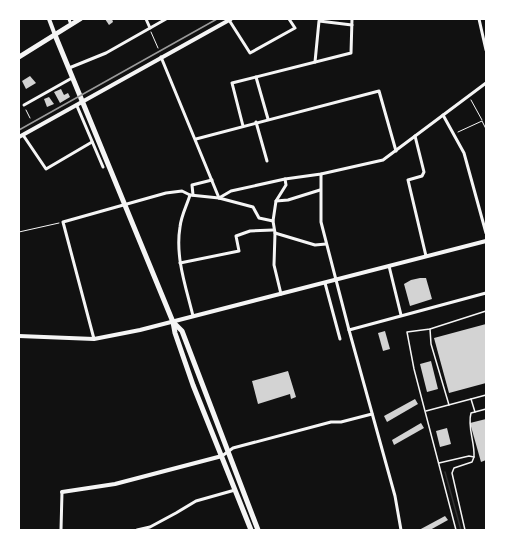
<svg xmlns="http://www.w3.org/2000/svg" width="505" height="549" viewBox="0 0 505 549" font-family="'Exo 2',sans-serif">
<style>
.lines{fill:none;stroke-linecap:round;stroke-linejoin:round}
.stream{stroke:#333;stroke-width:1.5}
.building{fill:#d3d3d3}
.path{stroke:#f5f5f5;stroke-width:1}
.service{stroke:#f5f5f5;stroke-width:1.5}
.minor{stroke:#f5f5f5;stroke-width:3}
.tertiary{stroke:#f5f5f5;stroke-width:4}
.primary{stroke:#f5f5f5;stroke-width:5}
.rail{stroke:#9a9a9a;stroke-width:1.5}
</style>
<rect width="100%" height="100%" fill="#111"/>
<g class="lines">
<!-- stream -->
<path class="stream" d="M445,472l16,58"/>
</g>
<!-- building -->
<g class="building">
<path d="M105,19h7l1,3 -4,3z"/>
<path d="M30,76l6,7 -10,6 -4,-8z"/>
<path d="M61,89l3,6 4,-2 2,4 -10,6 -6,-11z"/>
<path d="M49,97l5,7 -7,3 -3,-8z"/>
<path d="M420,278h6l6,21 -22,7 -6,-22 7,-4z"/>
<path d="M486,324v59l-37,10 -15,-55z"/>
<path d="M385,331l5,18 -7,2 -5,-18z"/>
<path d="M431,361l7,28 -11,3 -7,-28z"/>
<path d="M288,371l8,26 -5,2 -1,-5 -32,10 -6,-23z"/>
<path d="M415,399l3,5 -31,18 -3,-6z"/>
<path d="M486,419v41l-5,2 -11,-39z"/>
<path d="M421,423l3,5 -30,17 -2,-5z"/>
<path d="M447,428l4,16 -11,3 -4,-16z"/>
<path d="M445,516l3,4 -18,10h-11z"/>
</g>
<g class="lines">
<!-- path -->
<g class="path">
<path d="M151,32l7,16"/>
<path d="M471,100l11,20"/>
<path d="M26,110l4,8"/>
<path d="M458,132l24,-11 4,8"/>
<path d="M19,232l40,-9"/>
</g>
<!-- service -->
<g class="service">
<path d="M430,329l1,15 18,61"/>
<path d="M471,399l4,13"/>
<path d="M426,411l60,-16"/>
<path d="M474,457c1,-15 -7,-30 -3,-44l15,-4"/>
<path d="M439,463l30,-7 5,1 -2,5 -18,6 -2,5 13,57"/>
<path d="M456,530l-42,-161 -7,-37 23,-3 56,-18"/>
</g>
<!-- minor -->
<g class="minor">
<path d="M69,19l2,6"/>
<path d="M146,19l4,9"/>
<path d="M479,19l7,31"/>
<path d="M229,20l21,33 45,-25 -6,-9"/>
<path d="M161,57l58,141"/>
<path d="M315,62l4,-41 33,4"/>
<path d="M69,68l37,-15 60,-34"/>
<path d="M256,77l12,42"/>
<path d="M24,105l48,-27"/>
<path d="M77,106l26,61"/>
<path d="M443,115l21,38 22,80"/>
<path d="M256,122l11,39"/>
<path d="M243,126l-11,-43 119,-30 1,-34"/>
<path d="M23,135l23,34 46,-27"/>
<path d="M415,136l9,36 -2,4 -14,4 18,76"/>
<path d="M196,139l183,-48 17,60"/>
<path d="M321,174v48l28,108"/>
<path d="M190,195c-3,10 -9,21 -10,32 -5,30 6,60 13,89"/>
<path d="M193,195l-1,-10 20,-5"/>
<path d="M219,198l12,-7 54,-12 36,-5 62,-14 103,-77"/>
<path d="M276,201l12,-1 32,-10"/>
<path d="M273,221l2,12 -1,32 7,29"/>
<path d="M275,233l40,12 11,-1"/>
<path d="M180,263l59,-12 -3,-15 14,-5 23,-1"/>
<path d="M389,266l12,49"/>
<path d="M325,283l15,56"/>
<path d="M94,339l-31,-117 103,-29 16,-2 8,4 29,3 34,9 6,11 14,3 3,-20 10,-16 -1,-6"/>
<path d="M222,456l11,-8 98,-26h10l31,-8"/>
<path d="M61,530l1,-38"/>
<path d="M137,530l13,-3 26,-14 20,-12 39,-11"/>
<path d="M401,530l-6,-34 -46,-166 137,-37"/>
</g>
<!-- tertiary -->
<g class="tertiary">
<path d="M49,19l6,16"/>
<path d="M19,137l212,-118"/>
<path d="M19,336l75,3 46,-9 346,-89"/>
<path d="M62,492l53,-8 107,-28"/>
</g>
<!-- primary -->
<g class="primary">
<path d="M55,35l118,287 2,11 18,52 58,145"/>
<path d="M19,57l61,-38"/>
<path d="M174,323l8,8 76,199"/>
</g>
<!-- rail -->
<path class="rail" d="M19,130l198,-111"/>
</g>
<!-- border -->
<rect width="505" height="549" fill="none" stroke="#ffffff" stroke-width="40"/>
</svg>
